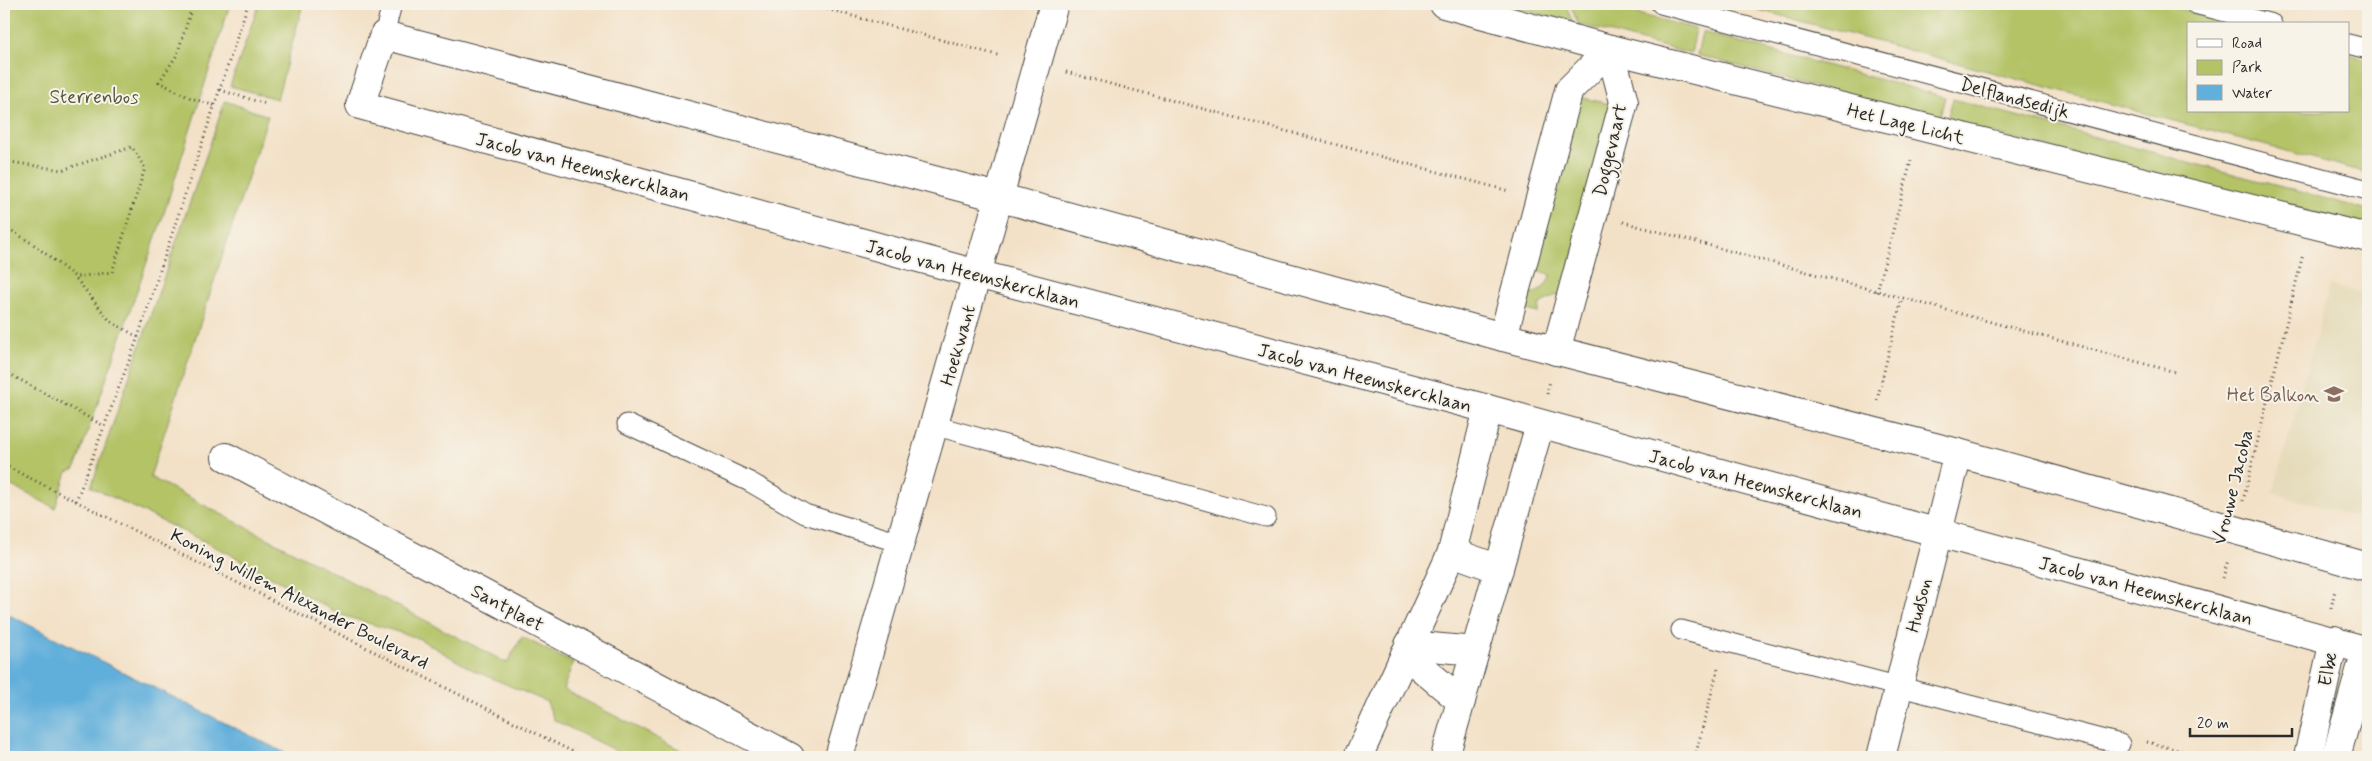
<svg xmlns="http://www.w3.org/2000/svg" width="2372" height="761" viewBox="0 0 2372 761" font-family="Mynerve,sans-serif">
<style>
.built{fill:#e5dbba}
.green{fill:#b3c366;stroke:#6f7748}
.water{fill:#61afdb;stroke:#466d83}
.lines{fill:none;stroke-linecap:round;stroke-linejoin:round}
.service-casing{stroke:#494642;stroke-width:21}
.pedestrian-casing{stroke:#494642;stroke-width:30}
.minor-casing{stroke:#494642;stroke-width:30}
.path{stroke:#494642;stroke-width:3;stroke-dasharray:1 4;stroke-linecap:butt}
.service{stroke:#fff;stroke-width:19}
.pedestrian{stroke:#fff;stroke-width:28}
.minor{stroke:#fff;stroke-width:28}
.labels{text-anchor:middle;stroke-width:4;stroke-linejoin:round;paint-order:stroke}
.park-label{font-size:19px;fill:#54593d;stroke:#f7f3e8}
.street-label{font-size:19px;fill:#2b2b2b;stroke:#f7f3e8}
.education-label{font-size:19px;fill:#785e54;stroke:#f7f3e8;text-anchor:end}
</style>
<rect width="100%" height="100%" fill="#f7f3e8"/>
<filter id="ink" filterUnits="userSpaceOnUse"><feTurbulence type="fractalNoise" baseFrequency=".02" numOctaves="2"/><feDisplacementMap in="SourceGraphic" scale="10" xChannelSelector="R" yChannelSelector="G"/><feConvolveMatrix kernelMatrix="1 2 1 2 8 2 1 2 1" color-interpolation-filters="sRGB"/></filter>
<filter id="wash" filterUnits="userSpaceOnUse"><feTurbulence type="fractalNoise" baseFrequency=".0096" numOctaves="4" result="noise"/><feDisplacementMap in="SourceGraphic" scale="20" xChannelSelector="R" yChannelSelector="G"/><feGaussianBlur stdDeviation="1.12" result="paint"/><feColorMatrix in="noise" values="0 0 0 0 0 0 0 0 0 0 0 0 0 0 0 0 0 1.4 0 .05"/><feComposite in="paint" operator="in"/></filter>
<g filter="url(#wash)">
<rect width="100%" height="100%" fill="#f3e1c7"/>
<!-- built -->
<path class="built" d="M2330,285l38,10v225l-95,-27z"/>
<!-- green -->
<g class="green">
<path d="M4,4h226l-66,209 -89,256 -8,3 -12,36 -51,-26z"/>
<path d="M259,4h44l-26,95 -47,-13z"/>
<path d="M1503,4h62l8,19z"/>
<path d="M1570,4h29l97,25 -5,25 -113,-30z"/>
<path d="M1737,4h424l75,20h-48v87h160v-57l20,5v114z"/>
<path d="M1702,32l243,65 -6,23 -242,-65z"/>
<path d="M1576,96l37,9 -51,191 -6,-1 -16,9 -2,9 -18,-5 4,-13c14,0 23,-8 27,-21l-21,-5z"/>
<path d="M1953,99l415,111v16l-422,-104z"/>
<path d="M225,101l43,15 -118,361 357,186 15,-26 51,26 -10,26 131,68h-66l-74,-37 -7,-18 -76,-33 -53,-31 -77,-23 -113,-62 -137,-66z"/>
</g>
<!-- water -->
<path class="water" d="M4,613l3,1 286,143h-289z"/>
</g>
<g filter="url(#ink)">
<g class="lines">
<defs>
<g id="service">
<path d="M1661,4l707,186"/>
<path d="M2195,4l77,20"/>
<path d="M384,35l8,-31"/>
<path d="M2348,44l20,5"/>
<path d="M627,424l123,58 55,32 95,29"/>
<path d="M933,425l333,92"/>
<path d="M1681,630l439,114"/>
</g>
<g id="pedestrian">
<path d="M1452,552l47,17"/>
<path d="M1409,645l66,6"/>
<path d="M1405,654l56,47"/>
<path d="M1358,757l94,-205 36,-143"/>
<path d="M1445,757l95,-333"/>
<path d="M2308,757l26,-117"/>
<path d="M2336,757l30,-107"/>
</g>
<g id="minor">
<path d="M1444,4l166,45 758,189"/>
<path d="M1503,337l66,-247 41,-41 14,53 -68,249"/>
<path d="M226,457l564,300"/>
<path d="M2368,567l-410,-114 -455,-116 -505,-140 -614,-162 -24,70 617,169 511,135 880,242"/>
<path d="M839,757l215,-753"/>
<path d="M1881,757l77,-304"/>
</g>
</defs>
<!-- service casing -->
<use href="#service" class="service-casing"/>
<!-- pedestrian casing -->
<use href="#pedestrian" class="pedestrian-casing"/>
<!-- minor casing -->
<use href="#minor" class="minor-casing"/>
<!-- path -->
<g class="path">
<path d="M193,4l-16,51 -18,27 29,15 27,9"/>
<path d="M808,4l193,52"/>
<path d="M1066,72l443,119"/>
<path d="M220,90l46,14"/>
<path d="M4,161l58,9 70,-23 13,21 -33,104 -36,5"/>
<path d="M1623,222l552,150"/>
<path d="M4,226l29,18 41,32 36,45 28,16"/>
<path d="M1877,292l35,-135"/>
<path d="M4,371l100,55"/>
<path d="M1547,394l3,-13"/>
<path d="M1877,400l25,-102"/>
<path d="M4,465l579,292"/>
<path d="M76,501l62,-164 110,-333"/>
<path d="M2243,501l60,-247"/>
<path d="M2223,578l5,-18"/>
<path d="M2331,608l4,-18"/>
<path d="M2147,742l59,15"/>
<path d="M1695,757l23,-89"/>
</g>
<!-- service -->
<use href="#service" class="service"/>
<!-- pedestrian -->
<use href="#pedestrian" class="pedestrian"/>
<!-- minor -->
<use href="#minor" class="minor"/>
</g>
</g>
<!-- icons -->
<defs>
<symbol id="school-bare" viewBox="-9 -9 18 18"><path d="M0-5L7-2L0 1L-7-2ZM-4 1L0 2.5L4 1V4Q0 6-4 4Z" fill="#8d6e63" stroke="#f7f3e8" stroke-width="2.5" paint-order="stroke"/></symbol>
</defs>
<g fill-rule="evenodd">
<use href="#school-bare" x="2320" y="380" width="28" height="28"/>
</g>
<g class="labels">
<!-- park labels -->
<g class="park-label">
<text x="94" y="103">Sterrenbos</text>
</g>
<!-- street labels -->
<g class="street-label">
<text transform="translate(2015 97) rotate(15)" y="7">Delflandsedijk</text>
<text transform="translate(1906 123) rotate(14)" y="7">Het Lage Licht</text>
<text transform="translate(1609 150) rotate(-77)" y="7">Doggevaart</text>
<text transform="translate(583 166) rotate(15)" y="7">Jacob van Heemskercklaan</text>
<text transform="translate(973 273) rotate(15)" y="7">Jacob van Heemskercklaan</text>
<text transform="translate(957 345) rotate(-74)" y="7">Hoekwant</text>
<text transform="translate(1365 377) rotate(15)" y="7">Jacob van Heemskercklaan</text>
<text transform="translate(1756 483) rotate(15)" y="7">Jacob van Heemskercklaan</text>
<text transform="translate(2232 487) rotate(-76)" y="7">Vrouwe Jacoba</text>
<text transform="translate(2146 590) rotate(15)" y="7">Jacob van Heemskercklaan</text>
<text transform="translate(300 598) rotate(27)" y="7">Koning Willem Alexander Boulevard</text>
<text transform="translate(1918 605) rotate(-76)" y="7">Hudson</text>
<text transform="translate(508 607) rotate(28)" y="7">Santplaet</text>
<text transform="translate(2327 669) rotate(-78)" y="7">Elbe</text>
</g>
<!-- education labels -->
<g class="education-label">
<text x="2319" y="401">Het Balkon</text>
</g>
</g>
<!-- margin -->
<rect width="2372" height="761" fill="none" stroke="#f7f3e8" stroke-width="20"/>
<!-- legend -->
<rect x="2187" y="22" width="162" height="90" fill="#f7f3e8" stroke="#a5a39c"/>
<rect x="2197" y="39" width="25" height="8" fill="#ffffff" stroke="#a5a39c"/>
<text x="2232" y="48" font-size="15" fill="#2b2b2b">Road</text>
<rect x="2197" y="60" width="25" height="15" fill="#b3c366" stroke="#a5a39c"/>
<text x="2232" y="72" font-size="15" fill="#2b2b2b">Park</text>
<rect x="2197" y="85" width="25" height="15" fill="#61afdb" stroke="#a5a39c"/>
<text x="2232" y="98" font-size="15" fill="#2b2b2b">Water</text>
<!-- scale -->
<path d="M2190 728v8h102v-8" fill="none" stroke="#2b2b2b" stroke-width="2.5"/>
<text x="2197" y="728" font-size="15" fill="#2b2b2b" stroke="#f7f3e8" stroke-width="4" paint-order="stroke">20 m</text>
</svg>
